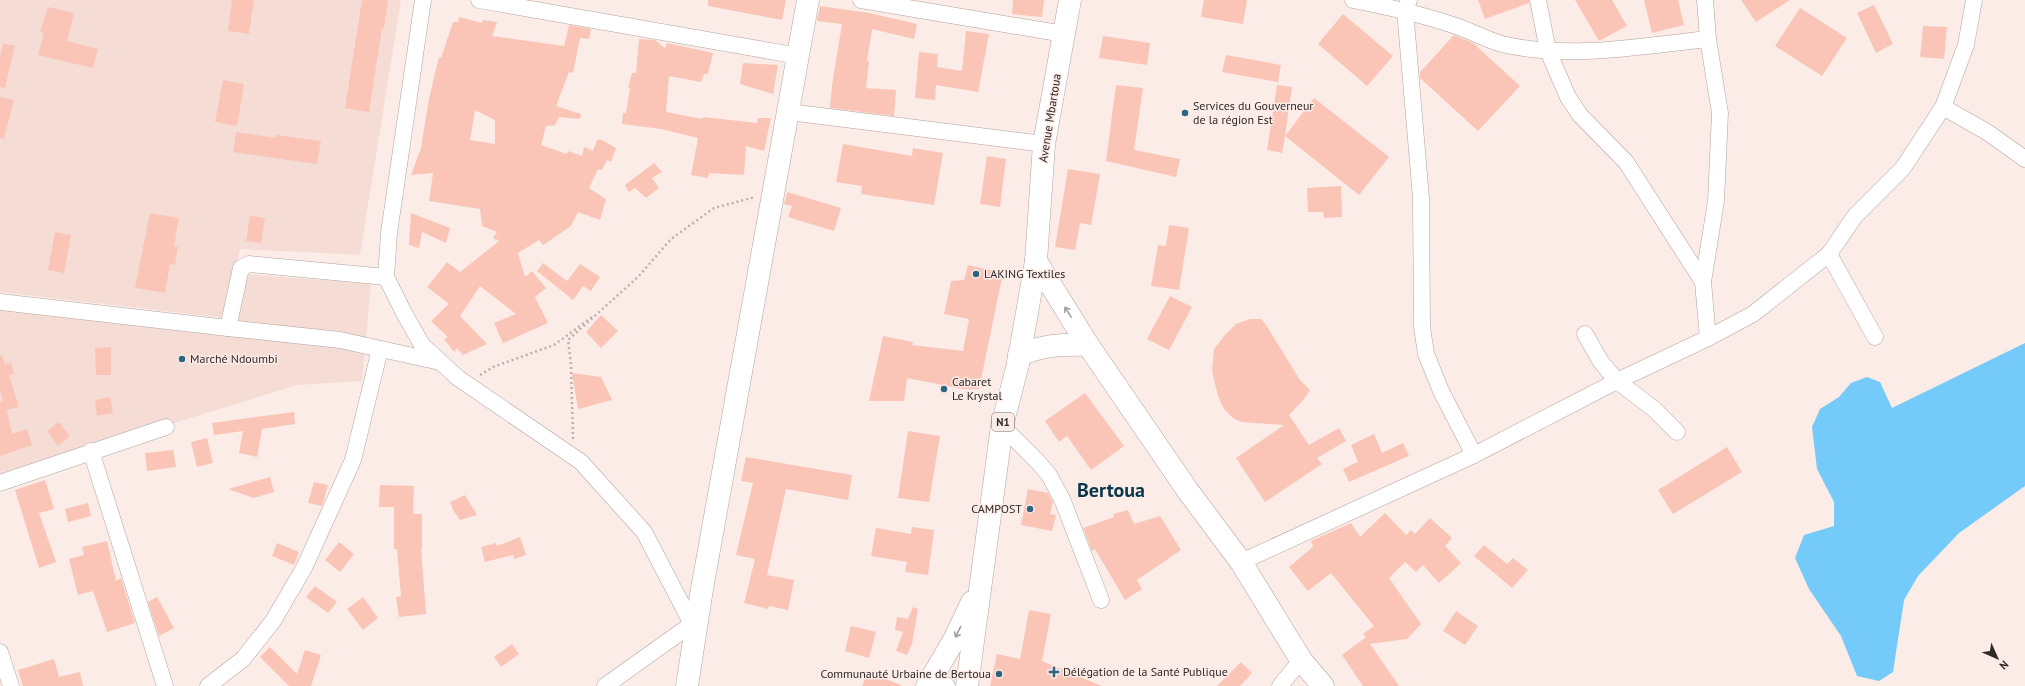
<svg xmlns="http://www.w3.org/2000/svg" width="2025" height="686" viewBox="0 0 2025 686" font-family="'PT Sans',sans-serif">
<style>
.built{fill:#f5ddd6}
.water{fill:#74caf9}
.building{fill:#fac5b6;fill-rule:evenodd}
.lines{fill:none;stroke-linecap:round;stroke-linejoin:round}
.street-casing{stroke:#b1a29e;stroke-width:17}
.secondary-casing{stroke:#b1a29e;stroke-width:23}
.highway-casing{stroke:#b1a29e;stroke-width:23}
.path{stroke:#bcb0ac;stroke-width:2.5;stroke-dasharray:2 3;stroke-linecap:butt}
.street{stroke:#fff;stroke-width:16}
.secondary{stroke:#fff;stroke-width:22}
.highway{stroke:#fff;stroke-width:22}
.oneway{stroke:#a19f9e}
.poi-dot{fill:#2f6480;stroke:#fcece8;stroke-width:1.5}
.labels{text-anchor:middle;stroke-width:3;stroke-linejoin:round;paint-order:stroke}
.shield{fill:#fcece8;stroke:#6c6461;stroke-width:1}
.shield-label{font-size:11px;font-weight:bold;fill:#2e2927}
.poi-label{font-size:12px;fill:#2e2927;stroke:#fcece8;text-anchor:start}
.street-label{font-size:12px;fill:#2e2927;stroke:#fcece8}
.town-label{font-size:20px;font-weight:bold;fill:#07354a;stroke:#fcece8}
</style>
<rect width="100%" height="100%" fill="#fcece8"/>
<!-- built -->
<g class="built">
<path d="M0,0h401l-41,255 -120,-6 -15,69 -225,-26z"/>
<path d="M245,274l126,10 -9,97 -65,4 -297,92v-167l232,27z"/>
</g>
<!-- water -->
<path class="water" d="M2025,343v143l-66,47 -41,43 -14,24 -11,72 -14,9 -22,-5 -16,-40 -32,-47 -14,-31 9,-23 30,-9v-24l-17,-33 -5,-42 8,-18 19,-12 12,-14 16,-6 13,5 12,26z"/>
<!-- building -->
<g class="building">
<path d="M232,0h22l-5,34 -21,-3z"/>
<path d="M362,0h26l-4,28h-2l-13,84 -24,-4z"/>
<path d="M708,0h78l-4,20 -74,-14z"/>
<path d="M1013,0h31l-2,17 -30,-3z"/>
<path d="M1204,0h43l-4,24 -42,-7z"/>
<path d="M1478,0h51v3l-44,16z"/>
<path d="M1575,0h37l15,26 -28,15z"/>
<path d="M1644,0h34l6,25 -32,8z"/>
<path d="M1741,0h49l-34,22z"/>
<path d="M1874,5l19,39 -17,9 -19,-40z"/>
<path d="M820,6l49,7 48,11 -3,15 -42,-10 -5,32h2l-3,27 30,2 -2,26 -64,-8 2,-23 10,-61 -25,-3z"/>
<path d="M48,7l26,6 -7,28 31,8 -5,19 -55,-13 6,-22 -4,-1z"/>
<path d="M1800,8l47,30 -25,38 -47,-30z"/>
<path d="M1343,14l50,42 -26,30 -49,-42z"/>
<path d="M459,17l23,6 1,-3 14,2 -5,14 72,10 5,-21 22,4 -2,10 -9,-1 -7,35 -4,-1 -13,34 25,8 -1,5 -21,-2 -4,8 -9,1 -5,19 26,9 1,-3 14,5 2,-9 9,4 4,-11h5l14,8 -5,14 -4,-2 -5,10 -4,-1 -9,19 17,11 -6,21 -22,-8 -7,14 -28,19 -4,-5 -21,13 7,24 7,-6 14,17 -11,9 13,26 -45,20 -9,-20 22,-9 -36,-28 -20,30 27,28 -24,11 -6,-7 -3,4 -10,-13 4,-2 -17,-16 18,-17 -22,-17 20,-25 13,10 39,-31 -6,-3 4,-6 -15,-6 -2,-17 -51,-8 4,-28 -22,2 10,-27 8,-50 10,-41 2,1 12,-36h5zM475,110l20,10v24l-25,-4z"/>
<path d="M1923,26l24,1 -3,32 -24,-2z"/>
<path d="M966,31l23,3 -11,58 -42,-7 -1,15 -20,-2 4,-46 19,2 -1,13 25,4z"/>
<path d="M1454,35l19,8 47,43 -42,45 -58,-53v-6z"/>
<path d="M1103,36l47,7 -3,22 -48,-7z"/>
<path d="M639,39l16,1 10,8 2,-5 46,10 -5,21h-4l-3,8 -32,-6 -3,36 36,7 1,-2 54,6 1,-5h13l-7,33 -18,-5 -2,29 -35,-2 -1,5 -17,-3 7,-37 -37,-9 -39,-5 1,-11h3l4,-25h-2l4,-15h4z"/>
<path d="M3,43l12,3 -10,42 -5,-1v-30z"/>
<path d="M1226,55l55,10 -3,17 -56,-10z"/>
<path d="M743,63l35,2 -5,29 -33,-10z"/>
<path d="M223,80l21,4 -7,42 -22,-4z"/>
<path d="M1116,85l27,3 -9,62 46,9 -4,18 -70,-16z"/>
<path d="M1277,85l15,2 -7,49 29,-38 75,59 -30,38 -74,-59 -3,17 -15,-3z"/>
<path d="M0,97l14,3 -10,39 -4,-1z"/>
<path d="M236,132l40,6v-3l45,6 -4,23 -84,-12z"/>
<path d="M843,144l69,12 1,-8 30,5 -9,52 -73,-11 1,-8 -26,-4z"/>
<path d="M987,156l19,3 -6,48 -20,-3z"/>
<path d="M654,163l8,9 -10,6 7,10 -13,10 -11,-10 -6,4 -4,-7z"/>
<path d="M1068,169l32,5 -9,51 -11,-2 -5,27 -20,-3z"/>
<path d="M1341,186l1,31 -18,1 -1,-6h-15l-1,-24z"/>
<path d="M787,192l54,16 -7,23 -46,-14 4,-11 -8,-2z"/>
<path d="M150,213l29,5 -5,28 4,1 -3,18 -5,-1 -5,29 -30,-5z"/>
<path d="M411,213l39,15 -4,15 -24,-11 -3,16 -10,-3z"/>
<path d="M250,216l15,2 -4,25 -15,-2z"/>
<path d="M1169,225l20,3 -10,62 -28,-4 7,-41 8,1z"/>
<path d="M55,232l16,3 -7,38 -16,-3z"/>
<path d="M543,263l24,18 13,-17 20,13 -9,14 -8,-5 -10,14 -36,-29z"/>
<path d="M968,265l35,8 -24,116h-16l-56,-11 -3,23h-35l14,-65 30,6 -1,3 51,6 6,-32 -25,-5 7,-33 13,-1z"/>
<path d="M1170,296l22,11 -23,43 -22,-11z"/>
<path d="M601,315l17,16 -17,17 -15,-16z"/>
<path d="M1250,319h11l5,6 34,55 10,10 -6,9 -15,16 20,30 30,-17 7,13 -29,17 5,6 -57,38 -29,-44 48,-33 -43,-3 -8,-4 -9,-9 -6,-13 -6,-25 2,-22 11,-14 11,-11z"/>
<path d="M111,347v28h-15l-1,-27z"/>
<path d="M2,355l3,9 6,-1 3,11 -5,1 10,32 -12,3 5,24 15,-5 5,16 -32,11v-54l3,-1 -3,-11v-34z"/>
<path d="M572,373l29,4 11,23 -34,9z"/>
<path d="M1085,393l39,53 -33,24 -24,-34 -8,6 -14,-21z"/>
<path d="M110,397l3,16 -16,3 -2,-16z"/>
<path d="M294,412l1,12 -33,5 -5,28 -18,-4 4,-22 -29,4 -2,-12z"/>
<path d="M59,422l11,14 -12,10 -11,-15z"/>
<path d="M908,431l32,5 -11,66 -31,-4z"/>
<path d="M1374,434l8,19 21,-10 6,13 -60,26 -6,-13 15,-7 -7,-17z"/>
<path d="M207,438l6,25 -16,4 -6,-25z"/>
<path d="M1727,447l15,25 -69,42 -15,-24z"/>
<path d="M173,450l3,17 -29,4 -2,-18z"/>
<path d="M746,457l106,18 -4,25 -62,-11 -19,86 27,5 -6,30 -19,-4 -1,3 -24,-6 11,-44 -19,-4 17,-72 -12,-2z"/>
<path d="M270,477l4,15 -20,6 -26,-9z"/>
<path d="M45,480l9,29 -15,4 17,49 -17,6 -24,-78z"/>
<path d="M314,482l14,3 -6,21 -14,-3z"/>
<path d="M380,485l34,1 -1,28h9v34h-1l5,66 -27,3 -3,-20 5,-1 -4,-47h-3v-42h-15z"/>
<path d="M1028,489l20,4 5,9 -3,12 6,1 -4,16 -31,-6z"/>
<path d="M465,495l12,20 -17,5 -7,-10 -3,-8z"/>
<path d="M88,503l3,13 -23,6 -3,-13z"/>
<path d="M1128,510l6,14 26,-8 21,34 -44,30 5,9 -17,11 -30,-51 -3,2 -9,-23 31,-11 -1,-3z"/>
<path d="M1385,513l21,22 5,-5 4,4 15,-16 22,20 -7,8 16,17 -22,20 -16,-18 -7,7 -11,-10 -16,16 32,46 -14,15 -37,5 29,42h-36l-21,-31 24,-18 -3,-3 11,-8 -43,-53 -23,18 -19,-24 24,-20 -2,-6 40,-18 9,14z"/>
<path d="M912,527l22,3 -6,45 -23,-3 2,-10 -36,-6 5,-28 35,6z"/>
<path d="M520,537l6,18 -12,4 -1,-4 -28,7 -4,-15 15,-4 1,3z"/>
<path d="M107,541l9,40 5,-3 14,45 -28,9 -14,-41 -15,4 -9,-36 15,-4 -2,-8z"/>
<path d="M339,542l15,12 -14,18 -15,-12z"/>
<path d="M277,543l22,9 -5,13 -22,-9z"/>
<path d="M1484,545l23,19 6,-6 15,12 -16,18 -38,-32z"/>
<path d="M315,586l22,16 -9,11 -22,-16z"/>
<path d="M157,597l17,31 -15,8 -11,-34z"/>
<path d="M363,597l15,21 -15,12 -16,-21z"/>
<path d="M913,607l5,2 -6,35 -5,11 -11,-4 7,-19 -8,-2 2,-13 11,2z"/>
<path d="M1029,610l22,4 -9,47 60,25h-112l7,-32 23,5z"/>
<path d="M1456,611l22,15 -13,19 -22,-14z"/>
<path d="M851,626l25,6 -7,26 -24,-7z"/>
<path d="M512,644l7,10 -18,13 -7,-10z"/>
<path d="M270,647l27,27 8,-24 16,5 -10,31h-22l-29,-29z"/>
<path d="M54,659l5,18 21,-5 3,14h-60l-5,-16z"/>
<path d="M1241,662l11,11 -12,13h-23z"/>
<path d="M868,672l33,13v1h-39z"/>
</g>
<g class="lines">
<defs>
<g id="street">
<path d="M423,0l-34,233 -3,44 18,36 18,32 36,33 123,84 63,70 48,92 7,-2"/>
<path d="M479,0l320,56"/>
<path d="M861,0l203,34"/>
<path d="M1353,0c36,7 71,15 106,27 14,5 28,13 43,17 67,16 138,2 206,-5"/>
<path d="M1409,0l-4,10 16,188 1,129 4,27 15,37 33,64"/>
<path d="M1538,0l10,51 20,46 12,18 46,47 77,120"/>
<path d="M1705,0l3,39 12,74 -4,88 -13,81 5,56"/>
<path d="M1943,107l44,25 38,27"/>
<path d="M789,112l255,32"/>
<path d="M1829,254l46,83"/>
<path d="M0,302l228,26 13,-60 8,-4 137,13"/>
<path d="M228,328l112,12 100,22"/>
<path d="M1585,334l16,28 16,19 37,28 23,23"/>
<path d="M1002,426l35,35 12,14 13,24 39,101"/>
<path d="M91,451l74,235"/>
<path d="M0,483l166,-56"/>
<path d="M1241,562l233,-107 143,-74 91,-43 45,-24 76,-60 26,-38 48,-48 40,-61 23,-62 8,-45"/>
<path d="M0,652l11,34"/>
<path d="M933,677l14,9"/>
<path d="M208,686l35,-27 30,-38 31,-53 49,-108 27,-111"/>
<path d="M605,686l87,-62"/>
<path d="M1280,686l21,-26"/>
</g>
<g id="secondary">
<path d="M1036,261l52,84 100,146 53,71 60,98 22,26"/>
<path d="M1018,364l1,-9c25,-10 43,-11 69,-10"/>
<path d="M687,686l15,-97 106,-589"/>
</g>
<g id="highway">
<path d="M927,686l27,-46 18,-38"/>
<path d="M967,686l35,-260 16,-62 18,-103 8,-117 26,-144"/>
</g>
</defs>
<!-- street casing -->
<use href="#street" class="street-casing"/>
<!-- secondary casing -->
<use href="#secondary" class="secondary-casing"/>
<!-- highway casing -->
<use href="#highway" class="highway-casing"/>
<!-- path -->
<g class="path">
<path d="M480,375l13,-8 61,-22 38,-28"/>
<path d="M573,439l-2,-75 -3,-24 70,-63 33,-38 43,-31 41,-11"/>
</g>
<!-- street -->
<use href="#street" class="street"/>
<!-- secondary -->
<use href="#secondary" class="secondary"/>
<!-- highway -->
<use href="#highway" class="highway"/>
</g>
<!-- one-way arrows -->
<defs><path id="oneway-shaft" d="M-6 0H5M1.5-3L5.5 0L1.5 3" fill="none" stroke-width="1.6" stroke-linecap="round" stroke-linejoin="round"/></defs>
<g class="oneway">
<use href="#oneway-shaft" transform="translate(1068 312) rotate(-122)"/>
<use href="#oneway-shaft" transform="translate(958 632) rotate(116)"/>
</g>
<!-- markers -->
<g class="poi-dot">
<circle cx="1185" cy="113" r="4"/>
<circle cx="976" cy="274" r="4"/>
<circle cx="182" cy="359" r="4"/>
<circle cx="944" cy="389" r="4"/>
<circle cx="1030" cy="509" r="4"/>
<path d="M1052 666h4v4h4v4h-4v4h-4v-4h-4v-4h4z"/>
<circle cx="999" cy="674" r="4"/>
</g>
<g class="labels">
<!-- shield labels -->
<rect class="shield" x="992" y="413" width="22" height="18" rx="3"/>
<g class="shield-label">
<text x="1003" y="426">N1</text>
</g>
<!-- poi labels -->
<g class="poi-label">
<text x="1193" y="110">Services du Gouverneur<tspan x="1193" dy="14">de la région Est</tspan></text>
<text x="984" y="278">LAKING Textiles</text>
<text x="190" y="363">Marché Ndoumbi</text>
<text x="952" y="386">Cabaret<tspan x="952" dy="14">Le Krystal</tspan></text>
<text x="1022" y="513" text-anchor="end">CAMPOST</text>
<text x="1063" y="676">Délégation de la Santé Publique</text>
<text x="991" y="678" text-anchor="end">Communauté Urbaine de Bertoua</text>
</g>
<!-- street labels -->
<g class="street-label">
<text transform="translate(1050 118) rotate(-81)" y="4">Avenue Mbartoua</text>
</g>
<!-- town labels -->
<g class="town-label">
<text x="1111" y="497">Bertoua</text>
</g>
</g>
<!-- north arrow -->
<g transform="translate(1997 658) rotate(135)" stroke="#fcece8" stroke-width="3" paint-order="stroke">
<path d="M0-3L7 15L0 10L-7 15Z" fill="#2e2927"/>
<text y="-6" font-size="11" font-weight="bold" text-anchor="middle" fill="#2e2927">N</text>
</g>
</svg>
